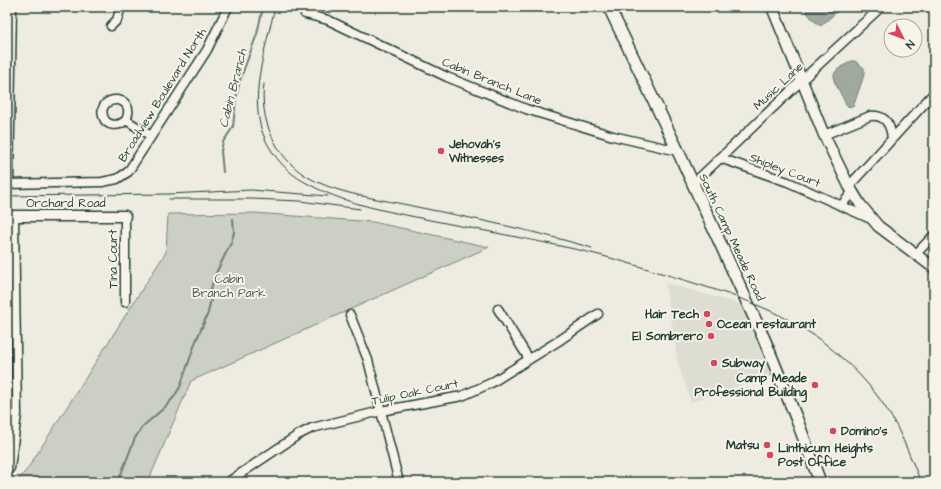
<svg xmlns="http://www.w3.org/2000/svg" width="941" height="489" viewBox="0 0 941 489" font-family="'Architects Daughter',sans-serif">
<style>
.built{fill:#ddddd2}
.green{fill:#cccfc4;stroke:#76867c}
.water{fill:#9fa99f;stroke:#6c7e74}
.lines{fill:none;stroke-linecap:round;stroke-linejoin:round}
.stream{stroke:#6c7e74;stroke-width:2}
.minor-casing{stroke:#1f3d34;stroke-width:11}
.tertiary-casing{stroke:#1f3d34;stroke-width:13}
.secondary-casing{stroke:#1f3d34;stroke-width:14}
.minor{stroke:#f7f3e8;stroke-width:8}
.tertiary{stroke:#f7f3e8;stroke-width:10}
.secondary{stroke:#f7f3e8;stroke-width:11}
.tram{stroke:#1f3d34;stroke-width:1}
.poi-dot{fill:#d1495b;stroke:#f7f3e8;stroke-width:1.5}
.labels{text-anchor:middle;stroke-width:4;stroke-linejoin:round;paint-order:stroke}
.street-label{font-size:12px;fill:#1f3d34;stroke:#f7f3e8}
.poi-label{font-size:12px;font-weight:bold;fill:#1f3d34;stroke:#f7f3e8;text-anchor:start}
.park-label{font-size:12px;fill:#425a51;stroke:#f7f3e8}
.water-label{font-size:13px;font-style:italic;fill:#3f584f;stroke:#f7f3e8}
</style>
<rect width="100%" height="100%" fill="#eeece1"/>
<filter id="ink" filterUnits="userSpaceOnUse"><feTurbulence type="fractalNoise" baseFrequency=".025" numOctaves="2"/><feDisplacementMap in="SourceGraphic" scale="8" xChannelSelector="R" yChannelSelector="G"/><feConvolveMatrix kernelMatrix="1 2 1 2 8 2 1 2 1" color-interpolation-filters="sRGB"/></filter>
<g filter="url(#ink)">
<!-- built -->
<path class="built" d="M665,283l76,21 30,72 -80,26 -13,-38z"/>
<!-- green -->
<path class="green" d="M255,213l118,9 116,25 -298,134 -43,101h-131l11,-14 138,-216 2,-38z"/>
<!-- water -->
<g class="water">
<path d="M803,7h39l-21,19 -8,-6z"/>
<path d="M851,61h4l9,7v7l-11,32 -6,-1 -13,-25v-7l3,-4z"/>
</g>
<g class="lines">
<!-- stream -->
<g class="stream">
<path d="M223,172l-2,-21 2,-9 10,-15 3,-29 4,-18 17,-46 6,-27"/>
<path d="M118,482l17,-44 7,-11 22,-19 10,-11 6,-10 16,-46 12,-28 3,-14v-10l3,-12 17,-34 3,-11 -1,-13"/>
</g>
<defs>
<g id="minor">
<path d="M305,14l23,6 119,57 79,32 87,27 65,15"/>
<path d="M111,26l6,-6 4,-13"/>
<path d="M126,120c-7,7 -20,7 -23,-4 -6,-22 35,-22 23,4l25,16"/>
<path d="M824,135l46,-19c15,-2 21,9 22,23l-43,47"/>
<path d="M892,139l42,-46"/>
<path d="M720,158l68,24 83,37"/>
<path d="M7,184l95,-2 15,-3 11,-7 79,-122 21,-43"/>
<path d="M9,184l3,-177"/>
<path d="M693,184l109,-104 79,-73"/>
<path d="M841,206l12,-15"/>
<path d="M915,255l19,-20"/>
<path d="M125,302v-86"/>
<path d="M498,309l31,50"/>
<path d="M350,315l18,45 31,122"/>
<path d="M10,468l7,-54 -3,-198"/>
<path d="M231,480l67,-45 14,-7 69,-17 81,-15 29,-13 69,-43 38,-26"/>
</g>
<g id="tertiary">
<path d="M772,7l52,128 25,51 11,18 18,22 56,42"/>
<path d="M7,216h118"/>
</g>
<path id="secondary" d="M609,7l69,144 87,190 32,79 23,62"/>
</defs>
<!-- minor casing -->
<use href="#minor" class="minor-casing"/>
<!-- tertiary casing -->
<use href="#tertiary" class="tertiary-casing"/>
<!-- secondary casing -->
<use href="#secondary" class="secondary-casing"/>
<!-- minor -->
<use href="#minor" class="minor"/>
<!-- tertiary -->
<use href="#tertiary" class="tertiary"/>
<!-- secondary -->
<use href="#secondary" class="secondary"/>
<!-- tram -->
<g class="tram">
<path d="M275,7c-9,41 -29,94 -9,134 8,16 22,32 37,40 39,23 84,30 127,39 50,10 99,19 149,30 31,7 62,17 92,26 65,20 122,36 172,83 22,19 41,43 54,68 9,18 16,37 24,55"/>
<path d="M264,84c-5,36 12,73 42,92 32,19 76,23 111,31 59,12 118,24 175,41"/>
<path d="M7,196l162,-2 82,-4 77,6"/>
<path d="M169,199h83l48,2 60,8"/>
</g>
</g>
</g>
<!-- markers -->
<g class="poi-dot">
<circle cx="441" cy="151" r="4"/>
<circle cx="707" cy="314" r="4"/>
<circle cx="709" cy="324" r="4"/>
<circle cx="711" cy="336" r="4"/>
<circle cx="714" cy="363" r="4"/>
<circle cx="815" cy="385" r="4"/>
<circle cx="833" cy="431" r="4"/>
<circle cx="767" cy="445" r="4"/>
<circle cx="770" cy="455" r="4"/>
</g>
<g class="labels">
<!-- street labels -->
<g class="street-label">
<text transform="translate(492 81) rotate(22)" y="4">Cabin Branch Lane</text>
<text transform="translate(778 86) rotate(-43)" y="4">Music Lane</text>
<text transform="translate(162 95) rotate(-58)" y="4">Broadview Boulevard North</text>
<text transform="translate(785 170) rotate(21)" y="4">Shipley Court</text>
<text x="66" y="207">Orchard Road</text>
<text transform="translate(732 237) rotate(65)" y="4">South Camp Meade Road</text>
<text transform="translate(113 259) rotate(-90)" y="4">Tina Court</text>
<text transform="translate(415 392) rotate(-12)" y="4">Tulip Oak Court</text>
</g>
<!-- poi labels -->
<g class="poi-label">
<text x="449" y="148">Jehovah's<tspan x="449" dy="14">Witnesses</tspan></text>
<text x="699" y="318" text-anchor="end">Hair Tech</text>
<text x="717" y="328">Ocean restaurant</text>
<text x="703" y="340" text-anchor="end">El Sombrero</text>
<text x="722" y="367">Subway</text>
<text x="807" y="382" text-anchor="end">Camp Meade<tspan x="807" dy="14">Professional Building</tspan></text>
<text x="841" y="435">Domino's</text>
<text x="759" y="449" text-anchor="end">Matsu</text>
<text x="778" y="452">Linthicum Heights<tspan x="778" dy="14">Post Office</tspan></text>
</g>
<!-- park labels -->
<g class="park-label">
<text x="229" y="283">Cabin<tspan x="229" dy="14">Branch Park</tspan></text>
</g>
<!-- water labels -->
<g class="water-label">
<text transform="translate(232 88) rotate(-76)" y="5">Cabin Branch</text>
</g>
</g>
<!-- margin -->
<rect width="941" height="489" fill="none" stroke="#f7f3e8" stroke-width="24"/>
<rect x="12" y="12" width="917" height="465" fill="none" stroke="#1f3d34" stroke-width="1.5" filter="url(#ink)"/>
<!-- north arrow -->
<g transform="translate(903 38) rotate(132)"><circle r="19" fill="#f7f3e8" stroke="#a1aaa0"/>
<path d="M0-3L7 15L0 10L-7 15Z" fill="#d1495b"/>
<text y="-6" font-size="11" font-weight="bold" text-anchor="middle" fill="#1f3d34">N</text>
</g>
</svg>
